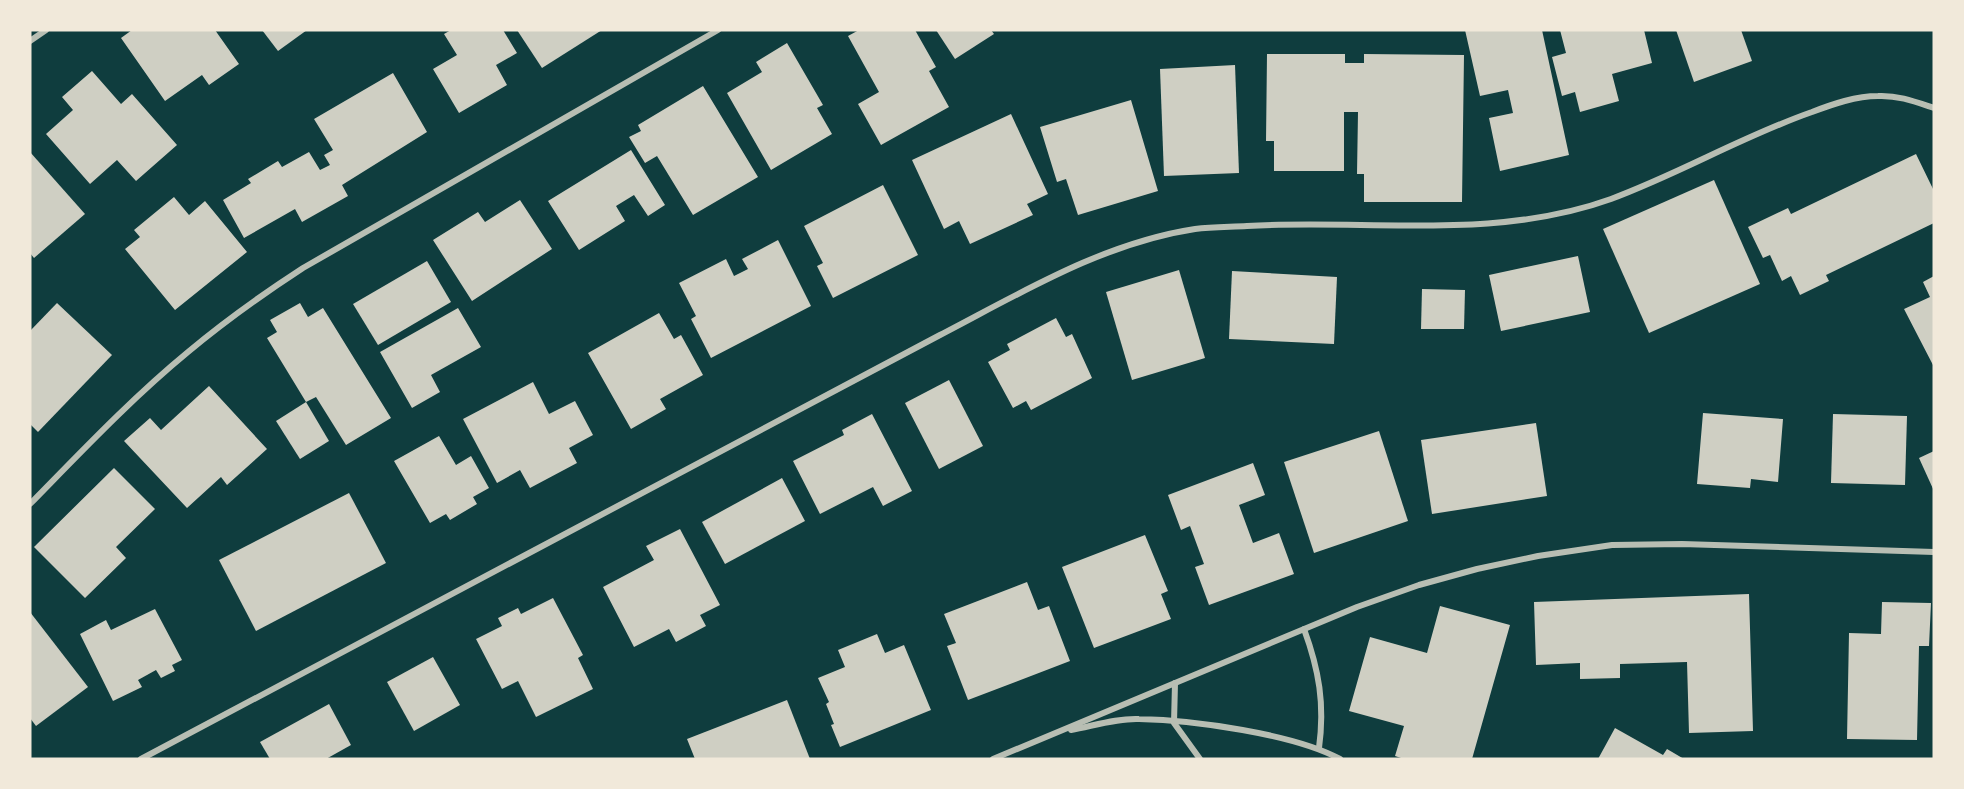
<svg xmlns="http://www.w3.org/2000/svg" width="1964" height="789" viewBox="0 0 1964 789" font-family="'PT Sans',sans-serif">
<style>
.building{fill:#cfcfc3}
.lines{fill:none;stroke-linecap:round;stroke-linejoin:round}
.minor{stroke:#b8beb3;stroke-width:6}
</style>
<rect width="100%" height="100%" fill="#0f3d3e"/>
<!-- building -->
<g class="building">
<path d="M132,30h83l24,34 -30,21 -7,-10 -37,26 -44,-63z"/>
<path d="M262,30h45l-29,21z"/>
<path d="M451,30h52l14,23 -21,12 11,20 -48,28 -26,-44 24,-14 -13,-21z"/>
<path d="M517,30h85l-60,38z"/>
<path d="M859,30h56l21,37 -7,4 20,36 -68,38 -23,-41 21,-12 -31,-56z"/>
<path d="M936,30h55l3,4 -39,25z"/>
<path d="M1465,30h77l27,125 -69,16 -11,-53 24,-5 -5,-23 -28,6z"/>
<path d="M1560,30h84l8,33 -40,11 7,27 -39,11 -5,-20 -13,4 -10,-39 14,-4z"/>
<path d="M1676,30h65l11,31 -58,21z"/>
<path d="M787,43l36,62 -6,3 15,26 -61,36 -44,-77 35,-21 -6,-10z"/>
<path d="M1267,54h78v9h19v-9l100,1 -2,147h-98v-28h-7l1,-62h-14v59h-70v-30h-8z"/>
<path d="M1235,65l4,108 -75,3 -4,-107z"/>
<path d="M92,71l29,33 11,-10 45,51 -41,36 -19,-21 -27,24 -44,-50 27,-24 -11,-13z"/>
<path d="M393,73l34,59 -85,53 6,11 -46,26 -7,-13 -51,29 -21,-38 28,-17 -3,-4 30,-18 4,6 27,-15 11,18 10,-5 -6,-10 9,-5 -19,-31z"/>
<path d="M703,86l55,91 -65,38 -36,-59 -12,7 -16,-26 12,-6 -3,-6z"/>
<path d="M1131,100l27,91 -80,24 -12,-36 -9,3 -17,-55z"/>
<path d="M1011,114l37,80 -21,10 6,11 -63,29 -11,-23 -15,8 -32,-69z"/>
<path d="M631,150l34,55 -17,11 -14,-21 -18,11 9,15 -46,29 -31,-49z"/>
<path d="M30,152l55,62 -51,44 -4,-5z"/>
<path d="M1916,154l18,37v32l-108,52 3,6 -29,14 -9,-19 -9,5 -12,-26 -7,3 -15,-31 40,-19 3,6z"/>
<path d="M1714,180l46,104 -111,49 -46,-104z"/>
<path d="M883,185l35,70 -85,43 -16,-32 6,-3 -19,-37z"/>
<path d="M174,197l15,18 16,-14 42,51 -72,58 -50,-61 15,-12 -6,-7z"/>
<path d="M520,200l32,49 -80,52 -39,-61 45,-28 7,10z"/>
<path d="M778,240l33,66 -100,52 -20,-39 5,-3 -17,-33 47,-24 8,17 14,-7 -6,-10z"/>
<path d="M1578,256l12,56 -89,19 -12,-56z"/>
<path d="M427,261l24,41 -73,43 -25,-41z"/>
<path d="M1179,270l26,88 -73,22 -26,-88z"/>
<path d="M1232,271l105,6 -3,67 -105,-5z"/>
<path d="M1934,276v91l-30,-58 26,-12 -7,-15z"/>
<path d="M1422,289l43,1 -1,39h-43z"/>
<path d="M57,303l55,52 -74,77 -8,-8v-93z"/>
<path d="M300,303l8,14 15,-9 68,110 -45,27 -30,-48 -10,5 -39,-64 10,-6 -7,-12z"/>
<path d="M458,308l23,39 -50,28 9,17 -28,16 -32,-56z"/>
<path d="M659,313l15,26 7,-4 22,40 -43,24 6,10 -35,20 -43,-76z"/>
<path d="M1056,318l10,19 6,-3 20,44 -61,32 -5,-9 -13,7 -25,-46 22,-12 -3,-6z"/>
<path d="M949,380l34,66 -44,23 -34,-66z"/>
<path d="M533,382l16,32 26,-13 18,34 -24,13 8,15 -47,25 -10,-18 -23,13 -34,-64z"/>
<path d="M209,386l58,63 -40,36 -6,-8 -34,31 -63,-67 26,-23 11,12z"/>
<path d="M306,402l23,39 -29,18 -24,-38z"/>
<path d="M1703,413l80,6 -5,63 -27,-3 -1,9 -53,-4z"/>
<path d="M872,414l40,77 -29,15 -10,-19 -53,27 -27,-53 51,-26 -2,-5z"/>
<path d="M1833,414l74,2 -2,69 -74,-2z"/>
<path d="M1536,423l11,73 -115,18 -11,-74z"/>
<path d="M1379,431l29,90 -94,32 -30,-91z"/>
<path d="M439,436l17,29 15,-9 18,32 -16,9 4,7 -27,16 -4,-6 -16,9 -36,-62z"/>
<path d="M1934,451v40l-15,-33z"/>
<path d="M1253,463l12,32 -26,10 14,38 26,-10 15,41 -85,31 -14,-38 9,-3 -14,-38 -9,4 -13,-35z"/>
<path d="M114,468l41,41 -39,38 10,11 -41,40 -51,-51z"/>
<path d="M782,478l23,43 -80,43 -23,-42z"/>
<path d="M349,493l37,70 -130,68 -37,-71z"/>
<path d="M680,529l40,76 -20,10 6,11 -30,16 -7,-13 -35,18 -31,-60 51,-27 -8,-14z"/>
<path d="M1145,535l23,56 -7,3 10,25 -77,29 -32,-81z"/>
<path d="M1027,582l11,28 11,-4 21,55 -102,39 -21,-54 9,-3 -12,-29z"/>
<path d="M1749,594l4,137 -64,2 -2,-71 -67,2v14l-40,1v-16l-44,2 -2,-63z"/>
<path d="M553,598l30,57 -5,3 15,31 -57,28 -18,-36 -16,8 -26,-50 26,-13 -4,-8 20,-10 3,6z"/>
<path d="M1882,602l49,1 -2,43h-10l-2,94 -70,-1 2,-106 32,1z"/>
<path d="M1440,606l70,19 -38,134h-68l-9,-3 9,-30 -55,-15 21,-74 57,16z"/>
<path d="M155,609l27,51 -10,5 3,6 -14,7 -5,-8 -18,10 4,7 -29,14 -33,-67 26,-14 5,10z"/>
<path d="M30,612l58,75 -52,39 -6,-8z"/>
<path d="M877,634l8,19 19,-8 27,65 -91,37 -9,-22 3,-1 -8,-20 3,-2 -11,-24 27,-11 -7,-17z"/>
<path d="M433,657l27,48 -46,26 -27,-49z"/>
<path d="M787,700l23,59h-115l-8,-20z"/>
<path d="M329,704l22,41 -25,14h-56l-10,-17z"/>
<path d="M1615,728l48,27 4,-6 17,10h-86z"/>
</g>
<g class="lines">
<!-- minor -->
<g class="minor">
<path d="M30,41l16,-11"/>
<path d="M30,504c51,-52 102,-106 158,-152 37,-31 75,-58 115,-84l415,-238"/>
<path d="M1304,629c15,41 21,75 15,119"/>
<path d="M1175,683l-1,40 26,36"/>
<path d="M1071,730c22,-4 46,-12 68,-11 54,1 155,15 201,40"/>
<path d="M141,759l799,-424c81,-42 163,-92 255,-106 17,-2 35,-2 52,-3 120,-7 248,15 364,-27 68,-25 132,-63 201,-87 21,-8 44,-16 66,-16 20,-1 38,6 56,12"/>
<path d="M993,759l364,-152 62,-22 58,-16 61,-13 74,-11 70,-1 252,8"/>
</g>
</g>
<!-- border -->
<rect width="1964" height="789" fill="none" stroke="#f1e9da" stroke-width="63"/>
</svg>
